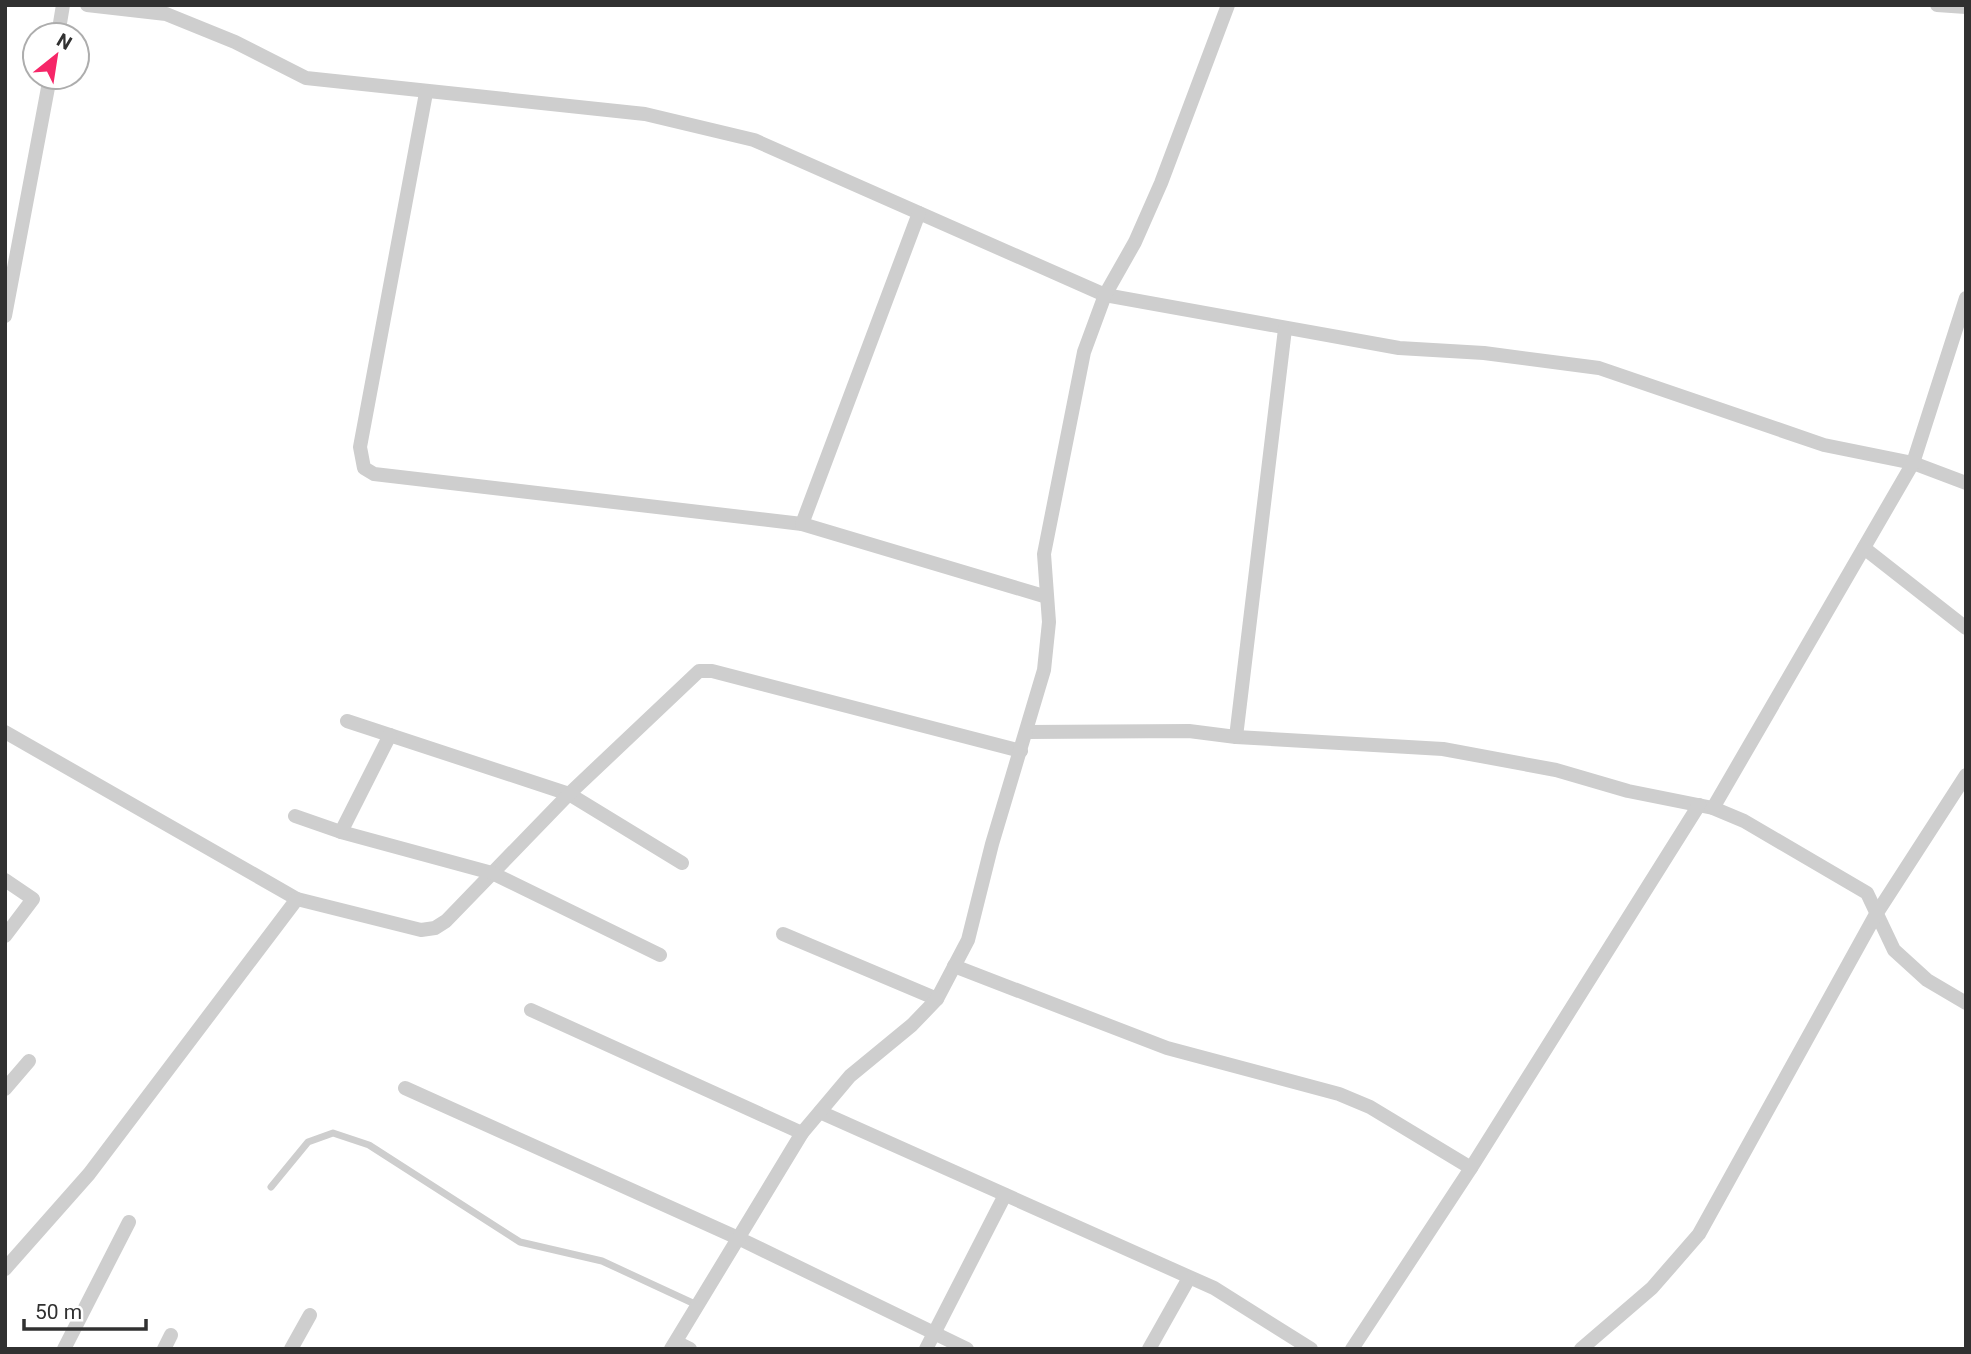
<svg xmlns="http://www.w3.org/2000/svg" width="1971" height="1354" viewBox="0 0 1971 1354" font-family="Roboto,sans-serif">
<style>
.lines{fill:none;stroke-linecap:round;stroke-linejoin:round}
.service{stroke:#cecece;stroke-width:7}
.minor{stroke:#cecece;stroke-width:14}
</style>
<rect width="100%" height="100%" fill="#fff"/>
<g class="lines">
<!-- service -->
<path class="service" d="M271,1187l37,-45 25,-9 36,12 151,97 82,19 95,44"/>
<!-- minor -->
<g class="minor">
<path d="M87,5l79,9 69,28 71,36 339,36 109,26 351,155 294,53 85,5 115,15 225,77 89,18 53,20"/>
<path d="M1937,5l29,2"/>
<path d="M58,35l5,-30"/>
<path d="M426,93l-66,354 4,21 10,6 428,50"/>
<path d="M919,213l-117,311 245,73"/>
<path d="M5,316l45,-239"/>
<path d="M1864,548l102,80"/>
<path d="M347,721l222,73 113,69"/>
<path d="M5,732l292,167 124,31 14,-2 11,-7 123,-127 130,-123h13l309,80"/>
<path d="M1027,732l162,-1 47,6 207,12 113,21 72,21 85,17 31,13 123,72 27,57 33,30 39,23"/>
<path d="M1236,737l49,-408"/>
<path d="M1713,808l200,-345 53,-165"/>
<path d="M295,816l46,16 151,41 168,82"/>
<path d="M341,832l49,-97"/>
<path d="M5,880l28,19 -28,37"/>
<path d="M783,934l154,65"/>
<path d="M954,966l213,82 172,46 31,13 101,61"/>
<path d="M531,1010l271,123"/>
<path d="M405,1088l333,150 229,111"/>
<path d="M5,1089l24,-28"/>
<path d="M820,1112l394,176 97,61"/>
<path d="M5,1269l84,-95 208,-275"/>
<path d="M676,1342l14,7"/>
<path d="M64,1349l65,-127"/>
<path d="M164,1349l7,-14"/>
<path d="M291,1349l19,-34"/>
<path d="M671,1349l131,-216 48,-57 62,-51 25,-26 31,-59 24,-96 52,-174 5,-48 -5,-68 40,-202 21,-57 30,-53 26,-59 67,-178"/>
<path d="M926,1349l79,-154"/>
<path d="M1149,1349l40,-71"/>
<path d="M1352,1349l119,-181 228,-363"/>
<path d="M1581,1349l71,-61 47,-54 176,-318 91,-141"/>
</g>
</g>
<!-- border -->
<rect width="1971" height="1354" fill="none" stroke="#313131" stroke-width="14"/>
<!-- north arrow -->
<g transform="translate(56 56) rotate(30)"><circle r="33" fill="#ffffff" stroke="#adadad" stroke-width="2"/>
<path d="M0-5L12 26L0 18L-12 26Z" fill="#f62668"/>
<text y="-10" font-size="19" font-weight="bold" text-anchor="middle" fill="#313131">N</text>
</g>
<!-- scale -->
<path d="M24 1319v10h122v-10" fill="none" stroke="#313131" stroke-width="3.5"/>
<text x="35" y="1319" font-size="21" fill="#313131" stroke="#ffffff" stroke-width="5" paint-order="stroke">50 m</text>
</svg>
